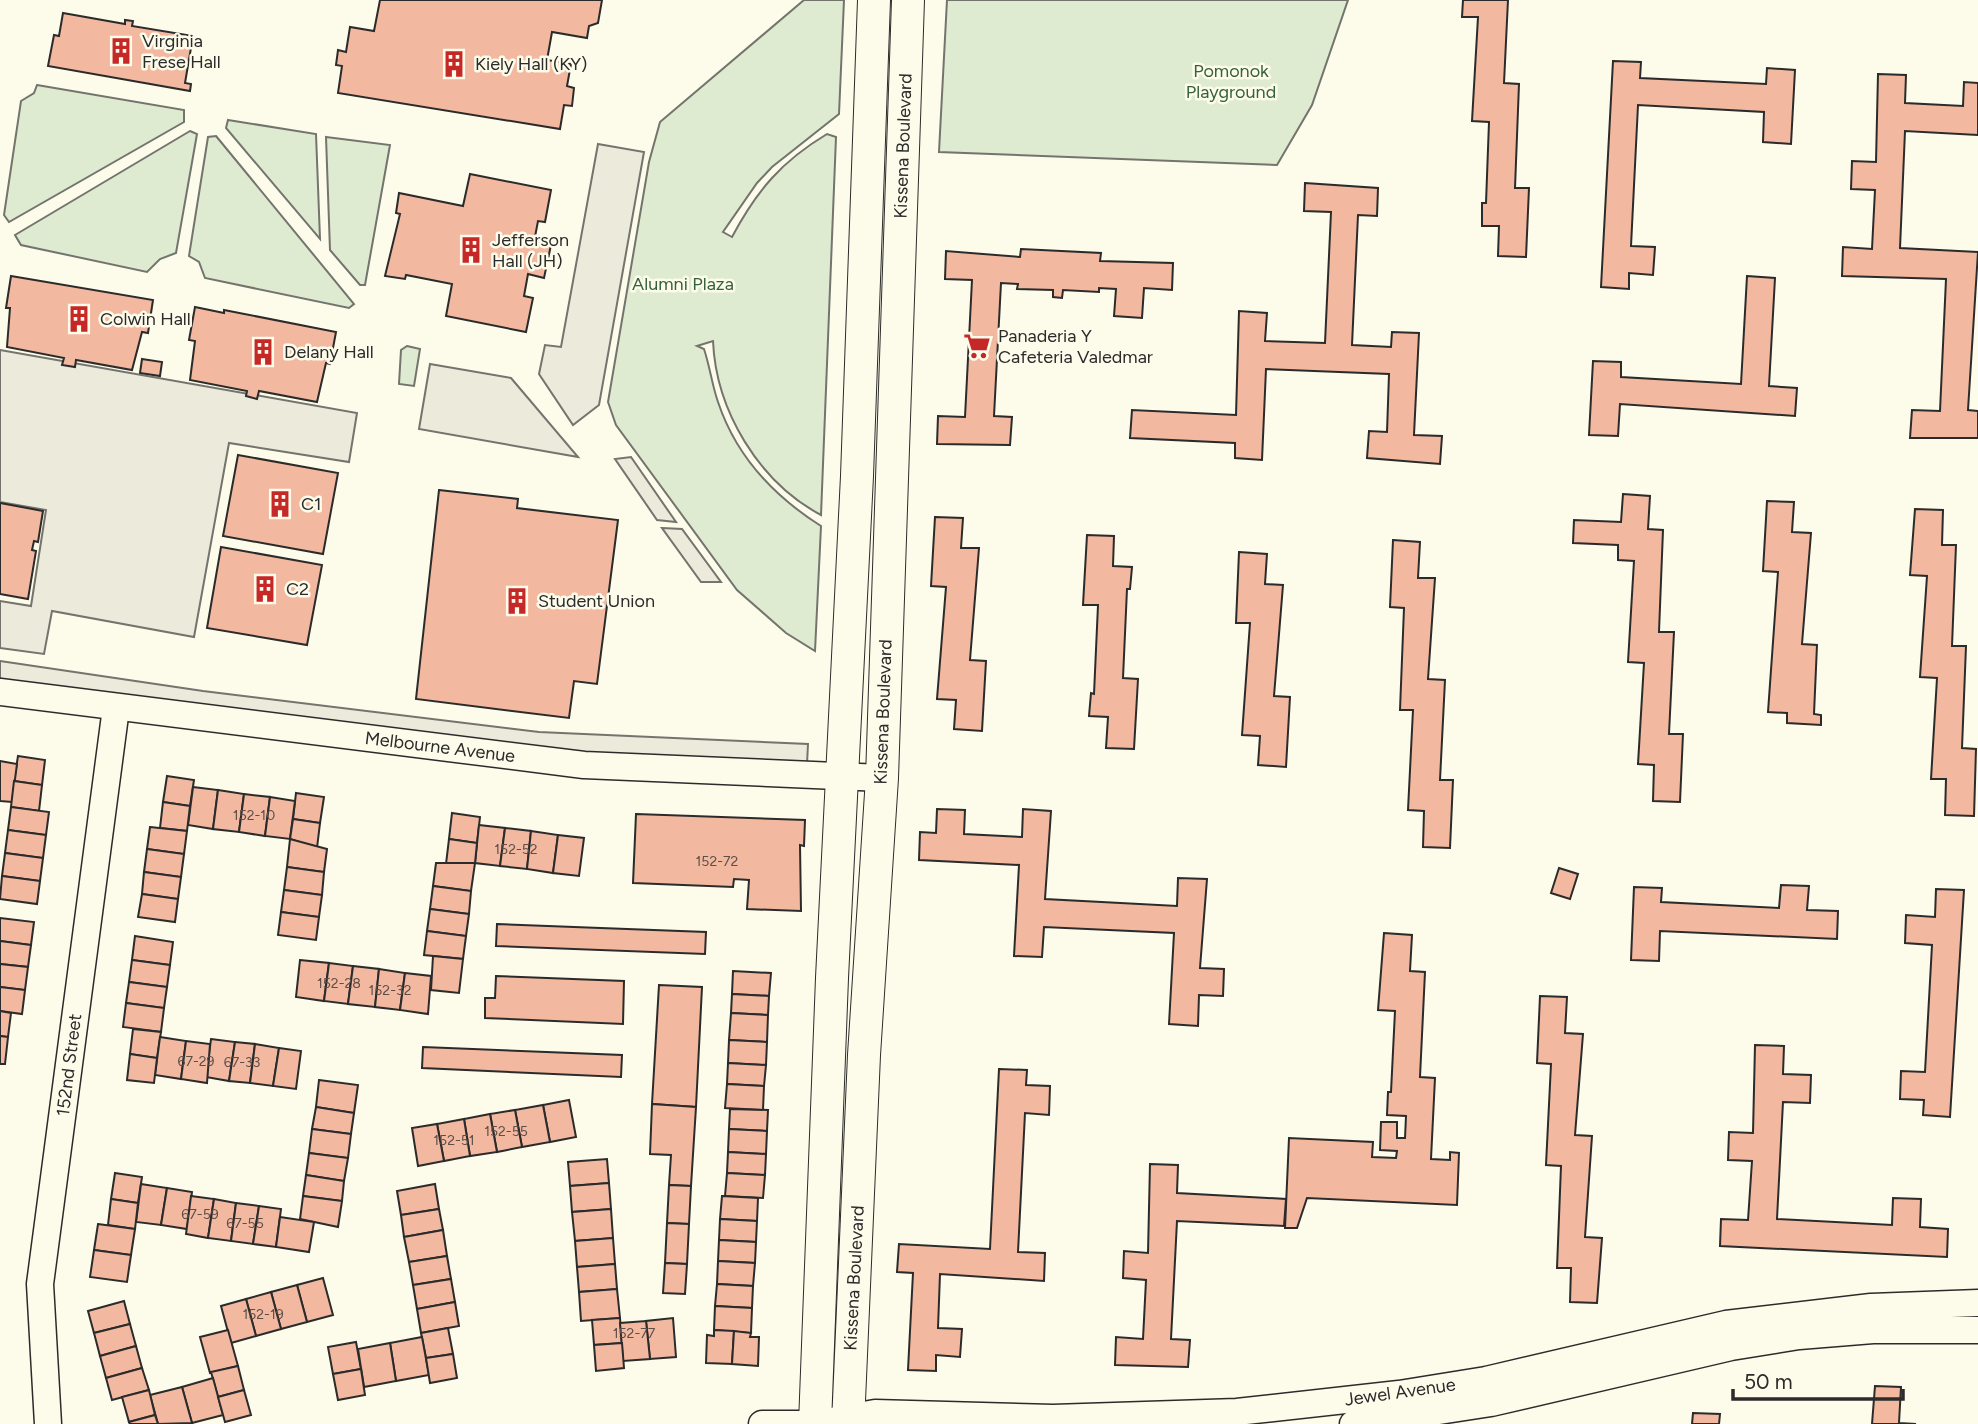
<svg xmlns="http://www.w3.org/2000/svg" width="1978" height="1424" viewBox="0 0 1978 1424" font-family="Figtree,sans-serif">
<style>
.green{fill:#deebd1;stroke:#74746e;stroke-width:2}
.parking{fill:#eceadb;stroke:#74746e;stroke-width:2}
.building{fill:#f2b8a0;stroke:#2b2b2b;stroke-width:2}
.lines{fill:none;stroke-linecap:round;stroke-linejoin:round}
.minor-casing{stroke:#2b2b2b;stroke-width:29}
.major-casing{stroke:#2b2b2b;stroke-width:34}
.minor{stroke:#fdfbea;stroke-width:26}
.major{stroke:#fdfbea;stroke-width:32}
.labels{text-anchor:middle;stroke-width:5;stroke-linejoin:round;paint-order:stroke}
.number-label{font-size:14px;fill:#5d4e48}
.poi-label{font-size:18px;fill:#2b2b2b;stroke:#fdfbea;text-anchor:start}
.park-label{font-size:18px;fill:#34623c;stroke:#fdfbea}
.street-label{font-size:18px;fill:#2b2b2b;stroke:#fdfbea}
</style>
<rect width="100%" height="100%" fill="#fdfbea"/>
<!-- green -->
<g class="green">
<path d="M804,0h40l-5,114 -67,53 -15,16 -34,49 9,5c25,-47 50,-76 95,-103l9,3 -15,378c-62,-33 -105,-104 -108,-174l-16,5 7,3c6,18 8,36 14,53 18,54 57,95 103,124l-6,125 -29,-18 -49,-43 -121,-165 -8,-23 41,-240 11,-40z"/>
<path d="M947,0h401l-36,105 -35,60 -338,-13z"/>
<path d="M37,85l147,25v12l-175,100 -5,-7 17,-114 13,-8z"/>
<path d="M228,120l88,14 4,105 -94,-111z"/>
<path d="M190,131l7,3 -21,119 -16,6 -13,13 -126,-27 -6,-10z"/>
<path d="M216,136l138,168 -5,4 -144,-30 -6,-16 -10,-6 19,-119z"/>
<path d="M326,137l64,8 -25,140h-5l-30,-35z"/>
<path d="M407,346l13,3 -6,37 -15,-2 2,-34z"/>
</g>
<!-- parking -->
<g class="parking">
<path d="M598,144l46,8 -45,253 -26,20 -34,-51 6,-29 16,2z"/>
<path d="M0,350l357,63 -8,49 -120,-19 -35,194 -142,-26 -8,43 -44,-6v-47l31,5 15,-96 -46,-8z"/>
<path d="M430,364l81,14 67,79 -159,-28z"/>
<path d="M631,457l45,65 -19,-2 -42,-61z"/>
<path d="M662,528l20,1 39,53h-20z"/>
<path d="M0,661l203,30 336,41 269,12 -1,20 -248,-9 -559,-74z"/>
</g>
<!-- building -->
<g class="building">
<path d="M380,0h222l-4,23 -9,3 -2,12 -35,-6 -5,28 24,4 -4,22 7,2 -2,18 -8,-1 -4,24 -222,-36 4,-27 -6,-1 2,-15 8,2 4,-25 24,4z"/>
<path d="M1463,0h45l-4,83 15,1 -4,104h14l-3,69 -28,-1 1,-30h-17v-23h4l3,-81 -17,-1 6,-104h-16z"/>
<path d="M63,13l62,11v-4l8,1 -1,5 61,10 -8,47 6,1 -1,7 -142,-25 6,-31 5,1z"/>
<path d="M1613,61l28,1 -1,16 126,6 1,-16 28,2 -4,74 -28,-2 1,-30 -126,-7 -7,141 24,1 -2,28 -24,-2v16l-28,-2z"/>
<path d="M1878,74l28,1 -1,28 58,3 1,-24 14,1v52l-73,-4 -5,117 78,4 -10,158 10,1v27h-68l2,-28 28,1 6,-132 -104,-3 1,-29 29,2 3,-59 -24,-1 1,-28 24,1z"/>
<path d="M470,174l81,16 -6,32 -7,-1 -4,21 17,3 -7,33 -16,-4 -4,22 9,2 -7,34 -80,-16 6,-32 -46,-9 -1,4 -20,-3 15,-62 -4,-1 3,-20 64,13z"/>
<path d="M1305,183l73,5 -1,28 -19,-1 -6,130 39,2 1,-15 27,1 -5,102 28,1 -2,28 -73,-6 2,-27 18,1 2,-58 -123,-5 -4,91 -27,-2v-15l-105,-5 2,-28 104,5 3,-104 28,2 -2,28 60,2 6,-131 -27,-1z"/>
<path d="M1021,249l80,4 -1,8 73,2 -1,27 -28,-2 -2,30 -28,-2 2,-27 -17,-1v4l-36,-2 -1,8 -9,-1v-7l-36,-1 1,-5 -17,-1 -7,133 18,1 -2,28 -73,-1 1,-28 27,1 7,-137 -27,-1 1,-28 74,6z"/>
<path d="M11,276l142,24 -5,33 -6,-1 -10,38 -56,-10 -1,7 -13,-2 2,-7 -57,-11 3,-39h-4z"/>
<path d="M1747,276l28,2 -6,108 28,2 -2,28 -175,-12 -2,32 -29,-1 4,-74 28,1v15l120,7z"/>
<path d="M195,307l29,6v-3l112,22 -6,32 -4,-1 -9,39 -58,-11 -2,8 -11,-3 1,-5 -57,-11 5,-39 -6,-1z"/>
<path d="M142,359l20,3 -2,14 -20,-3z"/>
<path d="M238,455l100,18 -15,81 -100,-18z"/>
<path d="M439,490l79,9 -1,9 101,12 -21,164 -23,-3 -5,37 -153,-19z"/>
<path d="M1623,494l27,2 -2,33 15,1 -4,102h15l-5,102h14l-3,68 -27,-1 1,-36 -16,-1 6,-101 -16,-1 6,-101 -16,-1v-15l-45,-2 1,-23 47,2z"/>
<path d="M1767,501l27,1 -2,30 19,1 -9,111 15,1 -3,69 7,1v10l-34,-2v-10l-19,-1 10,-140 -15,-1z"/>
<path d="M0,503l43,8 -5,31 -4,-1 -2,9 4,1 -8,48 -28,-5z"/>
<path d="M1915,509l28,1 -1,35h14l-4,101h14l-4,102 14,1 -2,67 -29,-1 1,-36h-15l6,-101 -17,-1 7,-101 -17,-1z"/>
<path d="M935,517l28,1 -2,30h18l-9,112 16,1 -4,70 -28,-2 2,-29 -19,-1 9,-112 -15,-1z"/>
<path d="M1087,535l27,1 -1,30 19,1 -2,22h-3l-4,89 15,1 -4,70 -28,-1 2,-31 -19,-1 2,-23 3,1 4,-89h-15z"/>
<path d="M1393,540l27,2 -2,36h17l-7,101 17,1 -5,100h13l-3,68 -27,-1 1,-36 -16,-1 5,-100h-13l4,-102 -14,-1z"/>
<path d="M221,547l101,18 -15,80 -100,-17z"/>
<path d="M1239,552l28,2 -2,30 18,1 -9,111 16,1 -4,70 -28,-2 2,-29 -18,-1 8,-112h-14z"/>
<path d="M18,756l27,4 -3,25 -28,-4z"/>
<path d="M0,761l17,3 -5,38 -12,-1z"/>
<path d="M167,776l27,4 -4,26 -27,-4z"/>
<path d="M14,781l28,4 -3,26 -28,-4z"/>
<path d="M193,787l25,3 -5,39 -25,-4z"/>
<path d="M218,790l26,4 -5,38 -26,-3z"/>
<path d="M296,793l28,4 -4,26 -27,-4z"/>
<path d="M244,794l26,3 -5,39 -26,-4z"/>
<path d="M270,797l25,4 -5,38 -25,-3z"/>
<path d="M163,802l27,4 -3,25 -27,-3z"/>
<path d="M11,807l38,5 -3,23 -38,-5z"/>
<path d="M937,809l28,1 -1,24 58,3 1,-28 28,2 -6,88 132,7 1,-28 29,1 -7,89 24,1 -1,27 -24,-1 -1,31 -29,-2 5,-91 -130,-6 -2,30 -28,-1 5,-91 -100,-5 1,-28 16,1z"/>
<path d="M452,813l28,4 -3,26 -28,-4z"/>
<path d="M636,814l169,6 -1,26 -4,-1 1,66 -54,-2 2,-29 -15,-1 -1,8 -100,-4z"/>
<path d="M293,819l27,4 -3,25 -27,-9z"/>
<path d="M479,825l26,3 -5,38 -25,-3z"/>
<path d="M150,827l37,4 -3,23 -37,-5z"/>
<path d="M505,828l26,3 -4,38 -27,-3z"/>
<path d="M8,830l38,5 -3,23 -38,-5z"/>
<path d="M531,831l27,4 -5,38 -26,-4z"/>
<path d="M558,835l26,3 -5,38 -26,-3z"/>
<path d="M290,839l37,10 -3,23 -37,-5z"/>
<path d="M449,839l28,4 -2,20 -29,1z"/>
<path d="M147,849l37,5 -3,23 -37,-5z"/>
<path d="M5,853l38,5 -3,23 -38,-5z"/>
<path d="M436,863h39l-4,28 -38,-5z"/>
<path d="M287,867l37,5 -2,23 -38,-5z"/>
<path d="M1559,868l19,6 -8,25 -19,-6z"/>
<path d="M144,872l37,5 -3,22 -36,-5z"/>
<path d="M2,876l38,5 -3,23 -37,-5z"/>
<path d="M1781,885l28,1 -2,24 31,1 -1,28 -177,-8 -1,30 -28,-1 3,-73 28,1 -1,14 118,6z"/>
<path d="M433,886l38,5 -2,23 -39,-5z"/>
<path d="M1936,889l28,1 -14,227 -27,-2 1,-15 -24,-1 1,-28 24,1 7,-127 -27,-2 1,-28 29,2z"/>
<path d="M284,890l38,5 -3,22 -38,-5z"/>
<path d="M142,894l36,5 -3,23 -37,-5z"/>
<path d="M430,909l39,5 -3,22 -39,-5z"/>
<path d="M281,912l38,5 -3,23 -38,-5z"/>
<path d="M0,918l34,4 -3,23 -31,-4z"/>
<path d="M497,924l209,8 -1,22 -209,-8z"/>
<path d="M427,931l39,5 -3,23 -39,-4z"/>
<path d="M1384,933l28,2 -2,36 15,1 -5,105 15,1 -4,81 19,1v-8l9,1 -2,52 -150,-7 -10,30h-12l4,-90 84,4 -1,15 24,1 1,-7 -17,-1 1,-28h16v16h8l1,-22 -19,-1 1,-23h3l4,-81 -17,-1z"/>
<path d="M135,936l38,6 -3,23 -38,-5z"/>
<path d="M0,941l31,4 -3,22 -28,-3z"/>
<path d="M433,956l30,3 -4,34 -28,-3z"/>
<path d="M132,960l38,5 -3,22 -38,-5z"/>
<path d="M300,960l29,3 -5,38 -28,-4z"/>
<path d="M329,963l24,3 -5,38 -24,-3z"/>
<path d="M0,964l28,3 -3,23 -25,-3z"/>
<path d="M353,966l26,3 -4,38 -27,-3z"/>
<path d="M379,969l26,4 -5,37 -25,-3z"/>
<path d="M733,971l38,2 -2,23 -37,-2z"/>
<path d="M405,973l26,3 -3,38 -28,-4z"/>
<path d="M496,976l128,5 -1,43 -138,-6v-20h10z"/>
<path d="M129,982l38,5 -3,21 -38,-5z"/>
<path d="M659,985l43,2 -6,120 -44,-3z"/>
<path d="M0,987l25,3 -3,24 -22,-3z"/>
<path d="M732,994l37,2 -1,19 -37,-2z"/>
<path d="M1540,996l27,1 -2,36 18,1 -8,101 17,1 -7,101 17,1 -5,65 -27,-1 1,-34h-14l4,-102 -15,-1 5,-101 -14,-1z"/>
<path d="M126,1003l38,5 -3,24 -38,-5z"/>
<path d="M0,1011l11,2 -3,24 -8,-1z"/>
<path d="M731,1013l37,2 -1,27 -38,-2z"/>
<path d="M133,1029l28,3 -4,26 -27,-4z"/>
<path d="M0,1036l8,1 -3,27h-5z"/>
<path d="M160,1037l26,4 -5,38 -26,-4z"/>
<path d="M211,1039l24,3 -6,39 -23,-4z"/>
<path d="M729,1040l38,2 -1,23 -38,-2z"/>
<path d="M186,1041l24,3 -3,39 -26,-4z"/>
<path d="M235,1042l20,2 -5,39 -21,-2z"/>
<path d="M255,1044l24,4 -6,38 -23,-3z"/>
<path d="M1755,1045l29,1 -1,28 28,1 -1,28 -27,-1 -6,117 115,6 1,-27 28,1 -1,28 28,2 -1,28 -227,-11 1,-27 27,1 4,-59 -24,-1 1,-28 24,1z"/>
<path d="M423,1047l199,8 -1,22 -199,-9z"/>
<path d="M279,1048l22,3 -5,38 -23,-3z"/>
<path d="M130,1054l27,4 -3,25 -27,-3z"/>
<path d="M728,1063l38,2 -2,21 -37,-2z"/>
<path d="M999,1069l28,1 -1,15 24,1 -1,29 -24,-2 -7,139 27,1 -1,28 -104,-7 -2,54 24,1 -2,28 -24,-2v16l-28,-1 5,-97 -16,-1 2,-28 91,5z"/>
<path d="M319,1080l39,5 -4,28 -38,-6z"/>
<path d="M727,1084l37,2 -1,24 -38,-2z"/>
<path d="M569,1100l7,37 -26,5 -7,-37z"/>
<path d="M652,1104l44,3 -5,79 -22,-1 2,-30 -21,-1z"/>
<path d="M543,1105l7,37 -28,5 -7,-37z"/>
<path d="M316,1107l38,6 -3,21 -39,-5z"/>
<path d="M730,1109l38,1 -1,21 -38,-2z"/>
<path d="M515,1110l7,37 -25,5 -7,-38z"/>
<path d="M490,1114l7,38 -27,4 -6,-37z"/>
<path d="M464,1119l6,37 -26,5 -7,-37z"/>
<path d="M437,1124l7,37 -26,5 -6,-38z"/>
<path d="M312,1129l39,5 -3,24 -39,-5z"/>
<path d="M729,1129l38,2 -1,23 -38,-2z"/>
<path d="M728,1152l38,2 -1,21 -38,-2z"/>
<path d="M309,1153l39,5 -4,23 -38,-6z"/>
<path d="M607,1159l2,24 -39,3 -2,-24z"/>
<path d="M1150,1164l28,1 -1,28 109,6 -2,27 -107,-5 -6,118 19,1 -2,27 -73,-2 1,-28 27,2 3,-59 -23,-2 1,-27 24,2z"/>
<path d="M115,1173l27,4 -4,26 -27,-4z"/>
<path d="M727,1173l38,2 -2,23 -38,-2z"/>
<path d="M306,1175l38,6 -2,20 -39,-5z"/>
<path d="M609,1183l2,26 -39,3 -2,-26z"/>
<path d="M141,1184l26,4 -6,37 -25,-3z"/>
<path d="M435,1184l4,25 -38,6 -4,-24z"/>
<path d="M669,1185l22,1 -2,38 -22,-1z"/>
<path d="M167,1188l25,4 -5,37 -26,-4z"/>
<path d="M191,1196l23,3 -6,39 -22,-4z"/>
<path d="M303,1196l39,5 -4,26 -38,-8z"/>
<path d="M722,1196l36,2 -1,23 -37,-2z"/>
<path d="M111,1199l27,4 -3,26 -27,-4z"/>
<path d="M214,1199l22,4 -5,38 -23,-3z"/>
<path d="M236,1203l23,3 -6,38 -22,-3z"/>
<path d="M259,1206l22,3 -5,38 -23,-3z"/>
<path d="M439,1209l4,21 -39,7 -3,-22z"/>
<path d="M611,1209l2,29 -38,3 -3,-29z"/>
<path d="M280,1217l34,5 -5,30 -33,-5z"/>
<path d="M720,1219l37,2 -1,21 -37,-2z"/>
<path d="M667,1223l22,1 -2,40 -22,-1z"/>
<path d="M98,1224l37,5 -4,26 -37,-5z"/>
<path d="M443,1230l4,26 -38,6 -5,-25z"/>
<path d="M613,1238l2,26 -38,3 -2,-26z"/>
<path d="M719,1240l37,2 -1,21 -37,-2z"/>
<path d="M94,1250l37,5 -4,27 -37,-5z"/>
<path d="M447,1256l4,23 -38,6 -4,-23z"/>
<path d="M718,1261l37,2 -2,23 -36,-2z"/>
<path d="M665,1263l22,1 -2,30 -22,-1z"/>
<path d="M615,1264l2,25 -38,3 -2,-25z"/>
<path d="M323,1278l10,37 -26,7 -10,-37z"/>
<path d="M451,1279l4,23 -38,7 -4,-24z"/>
<path d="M717,1284l36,2 -1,22 -37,-2z"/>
<path d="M297,1285l10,37 -26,7 -10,-37z"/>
<path d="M617,1289l3,29 -39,3 -2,-29z"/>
<path d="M271,1292l10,37 -25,7 -10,-37z"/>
<path d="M246,1299l10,37 -25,7 -10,-37z"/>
<path d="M124,1301l6,23 -36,9 -6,-22z"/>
<path d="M455,1302l4,24 -38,7 -4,-24z"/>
<path d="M715,1306l37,2 -1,25 -37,-3z"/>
<path d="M620,1318l2,25 -28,2 -2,-25z"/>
<path d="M673,1318l3,39 -26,2 -4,-38z"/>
<path d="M646,1321l4,38 -27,2 -3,-38z"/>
<path d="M130,1324l6,22 -36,10 -6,-23z"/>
<path d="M448,1328l5,26 -27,4 -5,-25z"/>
<path d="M228,1330l10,36 -28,7 -10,-36z"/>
<path d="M714,1330l20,1 -2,33 -26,-1 1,-28 7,1z"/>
<path d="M734,1331l17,2 -1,4h9l-1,29 -26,-2z"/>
<path d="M422,1337l7,38 -33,6 -6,-38z"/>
<path d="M356,1342l5,27 -28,5 -5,-27z"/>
<path d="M390,1343l6,38 -32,6 -6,-38z"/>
<path d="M622,1343l2,25 -28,3 -2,-26z"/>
<path d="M136,1346l6,22 -36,10 -6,-22z"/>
<path d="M453,1354l4,24 -27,5 -4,-25z"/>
<path d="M238,1366l6,24 -26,7 -7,-25z"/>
<path d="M142,1368l7,22 -37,10 -6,-22z"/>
<path d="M361,1369l4,26 -27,5 -5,-26z"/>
<path d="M213,1378l10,37 -31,8 -10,-36z"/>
<path d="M1875,1386l26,1 -2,36 17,1h-44z"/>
<path d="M182,1387l10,36 -34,1 -8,-29z"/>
<path d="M149,1390l6,25 -26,7 -7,-25z"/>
<path d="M244,1390l7,25 -26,7 -7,-25z"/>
<path d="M1693,1413l27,1 -1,10h-27z"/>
<path d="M155,1415l3,9h-28l-1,-2z"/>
</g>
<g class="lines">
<defs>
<g id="minor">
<path d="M0,692l584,73 298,13"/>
<path d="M48,1424l-8,-140 76,-576"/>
<path d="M762,1424h53l60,-11 178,5 184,-6 162,-18 87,-14 240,-56 145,-17 107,-4"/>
<path d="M1353,1424l138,-21 240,-56 68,-11 74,-6h105"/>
</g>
<g id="major">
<path d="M815,1424l17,-446 25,-502 17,-476"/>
<path d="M848,1424l16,-369 18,-277 26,-778"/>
</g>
</defs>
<!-- minor casing -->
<use href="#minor" class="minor-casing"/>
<!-- major casing -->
<use href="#major" class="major-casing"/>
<!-- minor -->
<use href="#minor" class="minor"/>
<!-- major -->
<use href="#major" class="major"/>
</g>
<!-- icons -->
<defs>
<symbol id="building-bare" viewBox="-9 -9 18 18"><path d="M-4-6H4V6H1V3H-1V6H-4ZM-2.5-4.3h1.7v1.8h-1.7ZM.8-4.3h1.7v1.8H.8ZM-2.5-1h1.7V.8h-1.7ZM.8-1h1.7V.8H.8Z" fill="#c62828" stroke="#fdfbea" stroke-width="2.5" paint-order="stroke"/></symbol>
<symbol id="supermarket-bare" viewBox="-9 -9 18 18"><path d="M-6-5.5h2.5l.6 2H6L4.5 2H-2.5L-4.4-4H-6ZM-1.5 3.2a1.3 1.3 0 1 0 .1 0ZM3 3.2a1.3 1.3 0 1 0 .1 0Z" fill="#c62828" stroke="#fdfbea" stroke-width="2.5" paint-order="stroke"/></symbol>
</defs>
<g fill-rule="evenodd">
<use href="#building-bare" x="102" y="32" width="38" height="38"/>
<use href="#building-bare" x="435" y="45" width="38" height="38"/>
<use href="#building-bare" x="452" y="231" width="38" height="38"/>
<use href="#building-bare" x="60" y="300" width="38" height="38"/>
<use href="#supermarket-bare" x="958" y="327" width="38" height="38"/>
<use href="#building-bare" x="244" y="333" width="38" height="38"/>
<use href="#building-bare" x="261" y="485" width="38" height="38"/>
<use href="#building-bare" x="246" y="570" width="38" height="38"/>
<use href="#building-bare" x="498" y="582" width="38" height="38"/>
</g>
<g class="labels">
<!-- number labels -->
<g class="number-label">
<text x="254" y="820">152-10</text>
<text x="516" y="854">152-52</text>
<text x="717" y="866">152-72</text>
<text x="339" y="988">152-28</text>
<text x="390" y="995">152-32</text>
<text x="196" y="1066">67-29</text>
<text x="242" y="1067">67-33</text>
<text x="506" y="1136">152-55</text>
<text x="454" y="1145">152-51</text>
<text x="200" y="1219">67-59</text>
<text x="245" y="1228">67-55</text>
<text x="263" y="1319">152-19</text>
<text x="634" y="1338">152-77</text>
</g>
<!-- poi labels -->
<g class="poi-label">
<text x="142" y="47">Virginia<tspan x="142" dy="21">Frese Hall</tspan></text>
<text x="475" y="70">Kiely Hall (KY)</text>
<text x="492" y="246">Jefferson<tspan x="492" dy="21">Hall (JH)</tspan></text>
<text x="100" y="325">Colwin Hall</text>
<text x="998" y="342">Panaderia Y<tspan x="998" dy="21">Cafeteria Valedmar</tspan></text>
<text x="284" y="358">Delany Hall</text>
<text x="301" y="510">C1</text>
<text x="286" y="595">C2</text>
<text x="538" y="607">Student Union</text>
</g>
<!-- park labels -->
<g class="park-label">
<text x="1231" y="77">Pomonok<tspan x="1231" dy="21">Playground</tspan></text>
<text x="683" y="290">Alumni Plaza</text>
</g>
<!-- street labels -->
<g class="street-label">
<text transform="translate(903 146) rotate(-88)" y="6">Kissena Boulevard</text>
<text transform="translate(883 712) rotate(-88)" y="6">Kissena Boulevard</text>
<text transform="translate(440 747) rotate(7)" y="6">Melbourne Avenue</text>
<text transform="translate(69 1065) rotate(-83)" y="6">152nd Street</text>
<text transform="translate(854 1278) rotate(-87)" y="6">Kissena Boulevard</text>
<text transform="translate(1400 1392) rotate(-8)" y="6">Jewel Avenue</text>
</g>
</g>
<!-- scale -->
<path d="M1733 1389v10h170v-10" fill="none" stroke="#2b2b2b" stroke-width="3.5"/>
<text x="1744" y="1389" font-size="21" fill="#2b2b2b" stroke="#fdfbea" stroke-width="5" paint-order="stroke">50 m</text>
</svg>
